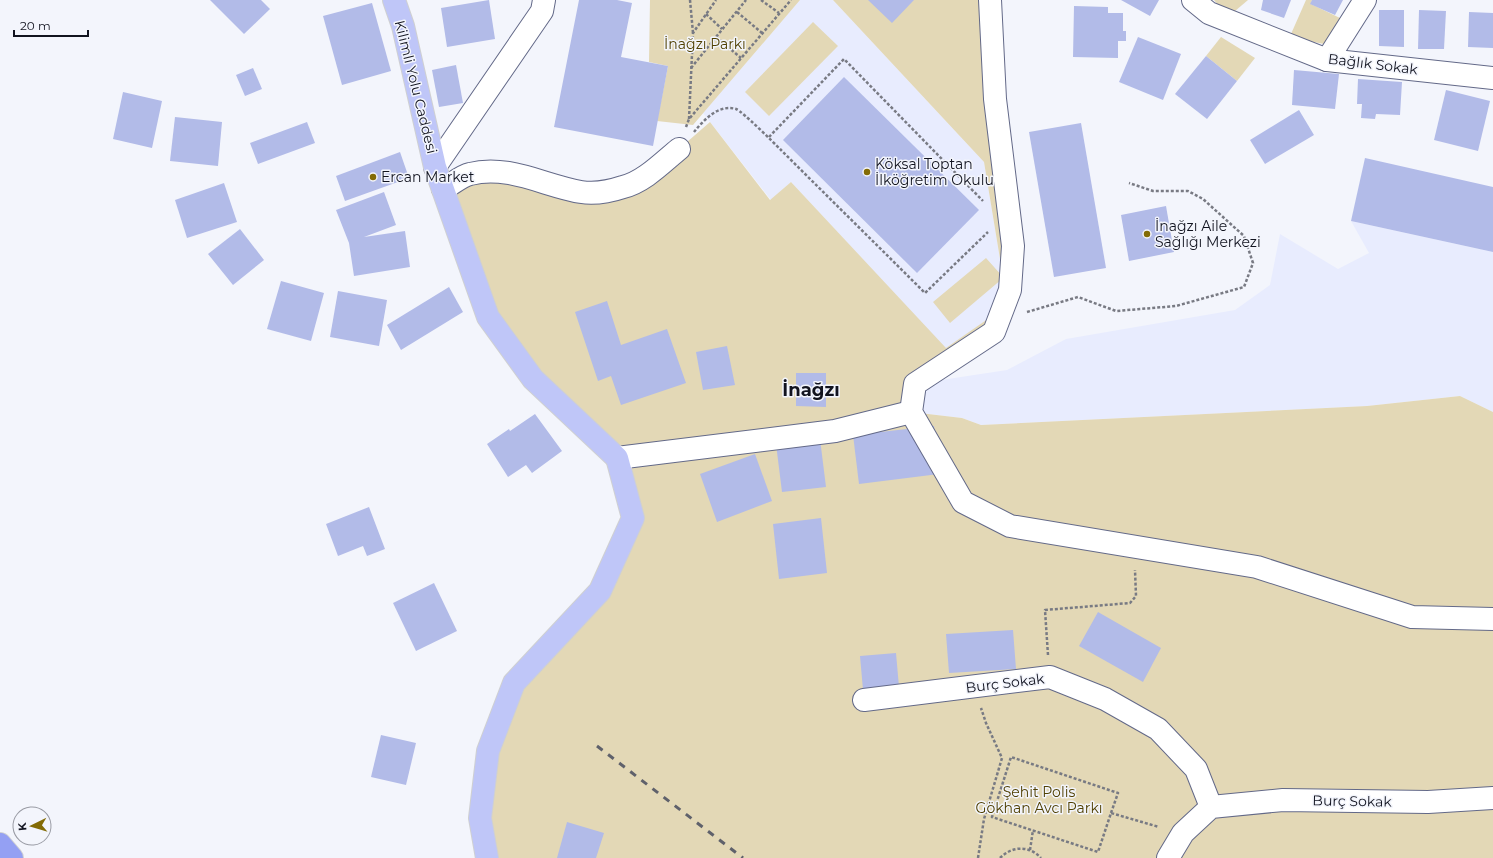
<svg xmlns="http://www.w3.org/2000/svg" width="1493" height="858" viewBox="0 0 1493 858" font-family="Montserrat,sans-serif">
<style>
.built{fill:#e8ecfe}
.green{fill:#e3d8b6}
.building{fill:#b2bbe8}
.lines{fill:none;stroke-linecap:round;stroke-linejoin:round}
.minor-casing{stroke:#636988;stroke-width:24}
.major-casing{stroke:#cfd0d2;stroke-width:24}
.highway-casing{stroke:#cfd0d2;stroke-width:24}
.path{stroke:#787a83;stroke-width:2.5;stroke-dasharray:3 2;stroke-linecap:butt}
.minor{stroke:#fff;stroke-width:22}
.major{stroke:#bfc6f8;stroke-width:22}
.highway{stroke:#94a0f3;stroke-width:22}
.rail{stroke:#5f616b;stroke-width:3;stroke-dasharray:7 7;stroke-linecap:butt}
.poi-dot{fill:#836b05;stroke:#f3f5fc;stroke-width:1.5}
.labels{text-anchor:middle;stroke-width:3;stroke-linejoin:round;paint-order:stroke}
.park-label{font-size:14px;fill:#504002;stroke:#f3f5fc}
.street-label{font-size:14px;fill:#11131f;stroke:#f3f5fc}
.poi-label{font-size:14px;fill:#11131f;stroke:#f3f5fc;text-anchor:start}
.district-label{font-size:18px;font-weight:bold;fill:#11131f;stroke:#f3f5fc}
</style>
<rect width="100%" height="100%" fill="#f3f5fc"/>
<!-- built -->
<g class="built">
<path d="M800,0h33l151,162 19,115 -11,39 -46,33 -155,-167 -20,18 -68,-87z"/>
<path d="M1351,221l142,31v160l-33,-16 -93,10 -386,19 -19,-7 -51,-6 4,-28 92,-14 59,-31 169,-29 35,-25 10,-51 58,35 31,-16z"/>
</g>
<!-- green -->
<g class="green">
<path d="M650,0h150l-107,125 -36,-4 11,-55 -19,-4z"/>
<path d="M833,0h157l23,246 -19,86 -79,52 -4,28 51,6 19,7 386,-19 93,-10 33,16v446h-1006l-7,-40 34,-135 86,-92 33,-73 -16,-60 -129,-141 -45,-128 26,-15 135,17 75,-42 31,-27 60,78 21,-18 155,166 46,-32 10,-37 -52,44 -17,-21 53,-44 17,19 -19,-115z"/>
<path d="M1214,0h34l-20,17z"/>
<path d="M1306,0h6l-1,4 31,15 -9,19 -9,6 -20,-4 -13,-6z"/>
<path d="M813,22l25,24 -69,70 -24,-24z"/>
<path d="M1221,37l34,21 -18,23 -31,-25z"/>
</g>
<!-- building -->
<g class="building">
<path d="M210,0h51l9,9 -26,25z"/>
<path d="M489,0l6,39 -48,8 -6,-39z"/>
<path d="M579,0h38l15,3 -11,54 47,9 -15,80 -99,-19z"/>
<path d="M868,0h46l-22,23z"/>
<path d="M1121,0h38l-9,16z"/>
<path d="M1263,0h28l-7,18 -23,-8z"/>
<path d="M1312,0h31l-8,15 -25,-11z"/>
<path d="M372,3l19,68 -49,14 -19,-69z"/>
<path d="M1074,6l34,1v6h15v18h3v10h-8v17l-45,-1z"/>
<path d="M1379,10h25v37l-25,-1z"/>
<path d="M1419,10l27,1 -2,38h-26z"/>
<path d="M1469,12l24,1v35l-25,-1z"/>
<path d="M1138,37l43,17 -18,46 -44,-18z"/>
<path d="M1206,56l31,25 -30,38 -32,-25z"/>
<path d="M456,65l7,38 -24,4 -7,-37z"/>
<path d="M253,68l9,21 -17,7 -9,-21z"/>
<path d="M1294,70l45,4 -4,35 -43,-4z"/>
<path d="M844,77l135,133 -62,63 -134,-133z"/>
<path d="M1358,79l44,3 -2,33 -24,-1 -1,5 -14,-1 1,-14h-5z"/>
<path d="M1446,90l44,11 -12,50 -44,-11z"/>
<path d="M123,92l39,9 -10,47 -39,-9z"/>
<path d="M1299,110l15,25 -49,29 -15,-24z"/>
<path d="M175,117l47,5 -4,44 -48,-5z"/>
<path d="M307,122l8,21 -57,21 -8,-21z"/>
<path d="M1081,123l25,145 -52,9 -25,-145z"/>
<path d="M400,152l9,26 -64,23 -9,-25z"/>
<path d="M1365,158l128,29v65l-142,-31z"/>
<path d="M224,183l13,39 -50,16 -12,-38z"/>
<path d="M384,192l12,33 -32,12 41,-6 5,36 -56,9 -5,-33 -13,-33z"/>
<path d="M1166,206l8,46 -45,9 -8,-46z"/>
<path d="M240,229l24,31 -31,25 -25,-31z"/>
<path d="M281,281l43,12 -13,48 -44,-12z"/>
<path d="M449,287l14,25 -62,38 -14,-25z"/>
<path d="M338,291l49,9 -8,46 -49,-9z"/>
<path d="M607,301l14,44 46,-16 19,54 -65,22 -10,-29 -13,5 -23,-69z"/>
<path d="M727,346l8,39 -32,5 -7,-38z"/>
<path d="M796,373h30v34l-30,-1z"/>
<path d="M535,414l27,37 -30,22 -6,-8 -18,12 -21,-33 22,-15 1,2z"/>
<path d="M934,426l5,48 -80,10 -6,-49z"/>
<path d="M820,439l6,48 -44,5 -6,-48z"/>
<path d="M755,454l17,47 -55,21 -17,-48z"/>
<path d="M369,507l16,42 -18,7 -4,-10 -25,10 -12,-32z"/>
<path d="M821,518l6,55 -48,6 -6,-55z"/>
<path d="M434,583l23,48 -41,20 -23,-48z"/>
<path d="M1098,612l63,36 -18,34 -64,-36z"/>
<path d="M1013,630l3,39 -67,4 -3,-39z"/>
<path d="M896,653l3,34 -36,3 -3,-34z"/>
<path d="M381,735l35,8 -10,42 -35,-8z"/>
<path d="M567,822l37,11 -8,25h-39z"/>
</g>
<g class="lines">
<defs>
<g id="minor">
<path d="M990,0l5,99 18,147 -3,44 -16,42 -79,52 -4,28 52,90 47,24 247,41 155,50 81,2"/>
<path d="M1193,0l16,13 118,47 166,18"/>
<path d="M1327,60l38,-60"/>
<path d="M435,167l107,-156 2,-11"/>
<path d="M443,189c8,-4 18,-13 27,-15 38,-10 75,12 111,18 13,2 30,-1 42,-5 21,-5 40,-25 56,-38"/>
<path d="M617,458l218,-27 76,-19"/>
<path d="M864,700l186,-23 55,22 53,30 38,40 15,38"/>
<path d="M1168,858l15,-25 28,-26 72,-7 145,2 65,-4"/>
</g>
<path id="major" d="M394,0l9,26 32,141 53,150 45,62 84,79 16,60 -33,73 -86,92 -26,68 -8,67 7,40"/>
<path id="highway" d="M0,844l12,14"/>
</defs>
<!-- minor casing -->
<use href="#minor" class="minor-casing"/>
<!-- major casing -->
<use href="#major" class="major-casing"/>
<!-- highway casing -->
<use href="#highway" class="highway-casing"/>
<!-- path -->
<g class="path">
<path d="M690,0l3,33"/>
<path d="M761,0l18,13"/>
<path d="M737,12l25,21"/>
<path d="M706,14l16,15"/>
<path d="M716,37l25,21"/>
<path d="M691,68l55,-68"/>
<path d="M689,119l4,-86 23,-33"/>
<path d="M686,127l3,-8 102,-119"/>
<path d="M694,132c10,-12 24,-28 42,-23 6,2 38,34 45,41 48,48 96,95 144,143l63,-61"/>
<path d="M769,137l75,-78 139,142"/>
<path d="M1027,312l51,-15 38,14 60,-5 68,-19 9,-24 -9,-27 -41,-37 -15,-8h-35l-24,-8"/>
<path d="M1048,655l-3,-45 85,-7 6,-7 -1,-26"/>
<path d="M1111,813l7,-20 -107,-36 -19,60 106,35 13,-39 48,14"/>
<path d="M1030,850l3,-20"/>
<path d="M978,858l6,-39 18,-61 -16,-35 -5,-15"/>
<path d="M1000,858c12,-12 29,-13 41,0"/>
</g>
<!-- minor -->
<use href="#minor" class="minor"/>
<!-- major -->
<use href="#major" class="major"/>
<!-- highway -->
<use href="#highway" class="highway"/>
<!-- rail -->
<path class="rail" d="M597,746l146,112"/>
</g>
<!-- markers -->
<g class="poi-dot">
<circle cx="867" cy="172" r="4"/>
<circle cx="373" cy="177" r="4"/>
<circle cx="1147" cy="234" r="4"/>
</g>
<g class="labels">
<!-- park labels -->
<g class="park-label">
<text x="705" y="49">İnağzı Parkı</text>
<text x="1039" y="797">Şehit Polis<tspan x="1039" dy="16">Gökhan Avcı Parkı</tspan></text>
</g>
<!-- street labels -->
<g class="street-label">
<text transform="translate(1373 64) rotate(7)" y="5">Bağlık Sokak</text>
<text transform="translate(416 87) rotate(76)" y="5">Kilimli Yolu Caddesi</text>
<text transform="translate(1005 683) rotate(-7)" y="5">Burç Sokak</text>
<text transform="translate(1352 801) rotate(1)" y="5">Burç Sokak</text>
</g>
<!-- poi labels -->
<g class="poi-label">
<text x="875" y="169">Köksal Toptan<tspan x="875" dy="16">İlköğretim Okulu</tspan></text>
<text x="381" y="182">Ercan Market</text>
<text x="1155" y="231">İnağzı Aile<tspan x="1155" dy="16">Sağlığı Merkezi</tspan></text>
</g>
<!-- district labels -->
<g class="district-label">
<text x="811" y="396">İnağzı</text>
</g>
</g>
<!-- north arrow -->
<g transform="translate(32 826) rotate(265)"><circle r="19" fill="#f3f5fc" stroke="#999ba4"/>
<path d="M0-3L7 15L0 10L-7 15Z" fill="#836b05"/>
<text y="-6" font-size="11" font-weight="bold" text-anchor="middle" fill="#11131f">K</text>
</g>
<!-- scale -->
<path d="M14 30v6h74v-6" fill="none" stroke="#11131f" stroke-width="2"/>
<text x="20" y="30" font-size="12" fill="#11131f" stroke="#f3f5fc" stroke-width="3" paint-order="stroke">20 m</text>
</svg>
